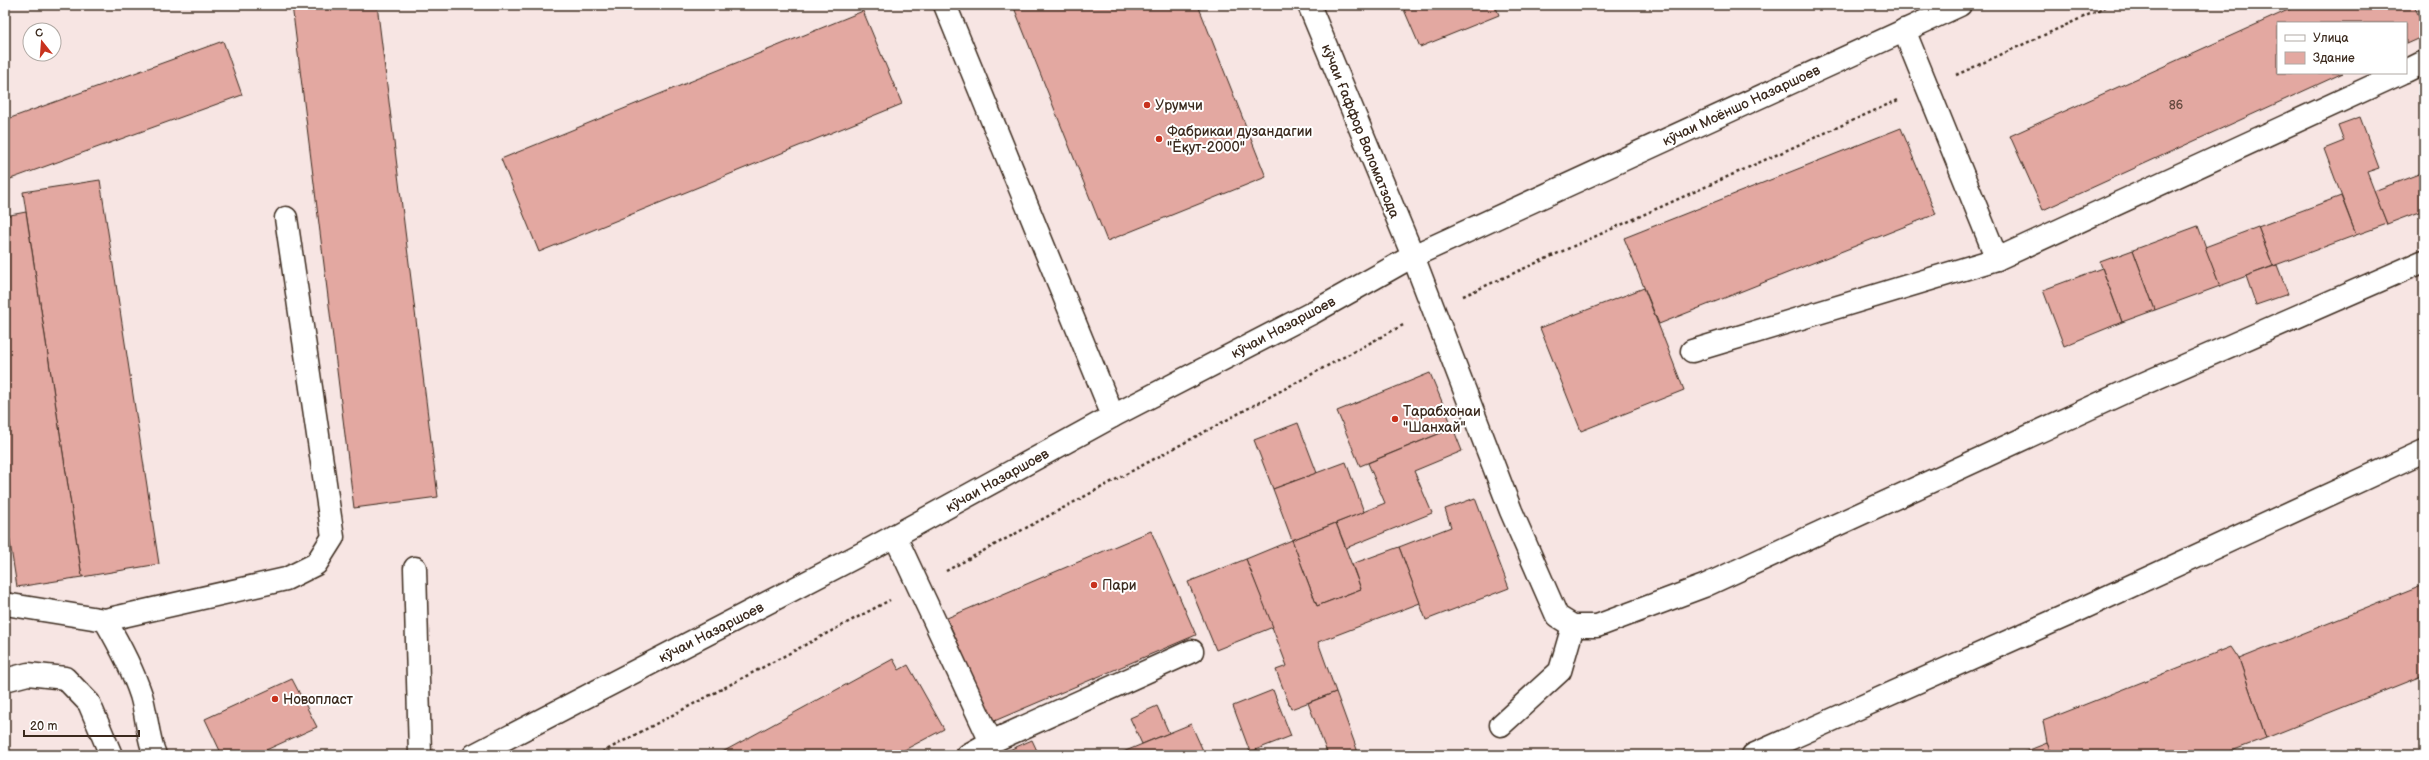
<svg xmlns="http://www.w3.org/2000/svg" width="2429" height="760" viewBox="0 0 2429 760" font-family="'Balsamiq Sans',sans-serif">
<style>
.building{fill:#e3a8a1;stroke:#3b2a1e}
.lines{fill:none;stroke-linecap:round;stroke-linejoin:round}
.minor-casing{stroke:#3b2a1e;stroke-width:25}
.path{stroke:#3b2a1e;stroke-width:2.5;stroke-dasharray:3 3;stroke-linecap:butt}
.minor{stroke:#fff;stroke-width:22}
.poi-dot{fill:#c8321e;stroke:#fff;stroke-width:1.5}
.labels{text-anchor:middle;stroke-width:4;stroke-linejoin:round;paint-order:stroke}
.number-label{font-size:12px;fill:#654a3f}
.poi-label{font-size:14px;fill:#3b2a1e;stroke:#fff;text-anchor:start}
.street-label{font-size:14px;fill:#3b2a1e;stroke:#fff}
</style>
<rect width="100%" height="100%" fill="#f7e5e3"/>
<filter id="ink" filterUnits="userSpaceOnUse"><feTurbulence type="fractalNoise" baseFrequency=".025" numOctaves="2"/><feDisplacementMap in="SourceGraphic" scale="8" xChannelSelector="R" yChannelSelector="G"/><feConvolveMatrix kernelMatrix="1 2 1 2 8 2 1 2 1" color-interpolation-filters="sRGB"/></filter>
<g filter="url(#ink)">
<!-- building -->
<g class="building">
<path d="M292,5h85l61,492 -84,11z"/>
<path d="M1013,5h185l68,172 -159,64z"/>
<path d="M1402,5h93l4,10 -79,32z"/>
<path d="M2299,5h115l10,23v8l-18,8v-21h-128v50h65l-300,137 -33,-74z"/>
<path d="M863,11l39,93 -363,148 -38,-93z"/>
<path d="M223,41l19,54 -237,86v-61z"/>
<path d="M2360,117l19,51 -12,4 20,52 -31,11 -32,-86 20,-8 -6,-16z"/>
<path d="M1901,128l35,86 -277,110 -35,-86z"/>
<path d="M2424,172v38l-37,14 -13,-33z"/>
<path d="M100,180l59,384 -77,13 -59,-385z"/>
<path d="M2341,196l15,39 -83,31 -15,-39z"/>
<path d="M26,212l56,365 -65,10 -12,-77v-294z"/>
<path d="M2198,226l22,60 -65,24 -22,-60z"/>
<path d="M2258,227l15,39 -53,20 -15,-39z"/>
<path d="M2133,250l22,60 -33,12 -22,-60z"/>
<path d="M2277,265l11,29 -32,11 -10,-29z"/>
<path d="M2102,268l20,54 -58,24 -21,-56z"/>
<path d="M1644,288l40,102 -103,41 -41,-103z"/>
<path d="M1430,373l23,55 -93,38 -23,-55z"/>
<path d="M1298,423l19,50 -44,16 -19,-49z"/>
<path d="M1453,428l9,23 -48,20 18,42 -86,35 -10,-25 49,-20 -17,-40z"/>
<path d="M1346,462l18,50 -72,28 -19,-51z"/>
<path d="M1475,498l34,90 -83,32 -27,-73 52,-20 -6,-18z"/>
<path d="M1336,523l25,66 -44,17 -25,-66z"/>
<path d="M1151,531l45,104 -204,87 -45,-104z"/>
<path d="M1292,540l25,66 44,-17 -9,-25 47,-17 21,56 -102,39 18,50 -45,17 -15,-39 11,-4 -41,-107z"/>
<path d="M1246,559l27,68 -57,23 -28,-68z"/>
<path d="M2424,585v90l-158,63 -27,-79z"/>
<path d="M2231,647l8,12 27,79 -45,17h-169l-5,-12 -4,-22z"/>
<path d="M893,659l6,11 9,-5 36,64 -49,26h-178z"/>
<path d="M292,679l25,48 -62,28h-33l-17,-36z"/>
<path d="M1273,690l18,46 -41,16 -17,-46z"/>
<path d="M1336,692l23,63h-31l-20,-52z"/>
<path d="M1157,706l12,27 -27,11 -12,-26z"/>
<path d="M1191,724l14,31h-89l53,-22z"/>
<path d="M1032,740l7,15h-38l-1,-1z"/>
<path d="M2047,743l5,12h-35z"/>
</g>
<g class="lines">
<defs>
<g id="minor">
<path d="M945,5l168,411"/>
<path d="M1309,5l104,251 98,255 46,105 16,10h24l107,-40 425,-196 295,-129"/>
<path d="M2406,71l18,-9"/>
<path d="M1997,259l404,-186"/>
<path d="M1692,351l305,-92 -93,-229"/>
<path d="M895,536l96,206 201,-91"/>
<path d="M415,568l5,187"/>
<path d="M5,604l100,16c14,24 27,48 36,75 6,20 6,41 14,60"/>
<path d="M105,620l181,-41 30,-15 17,-27 -47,-319"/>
<path d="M5,680l23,-6 37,4 24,25 22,52"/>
<path d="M1501,725l59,-54 13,-45"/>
<path d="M474,755l393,-204 246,-135 199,-103 101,-57 547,-251"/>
<path d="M968,755l23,-13"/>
<path d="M1753,755l328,-146 343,-158"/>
</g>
</defs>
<!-- minor casing -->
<use href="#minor" class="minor-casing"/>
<!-- path -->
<g class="path">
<path d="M1956,75l154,-70"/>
<path d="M1463,296l435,-196"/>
<path d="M946,571l459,-247"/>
<path d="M597,755l293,-155"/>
</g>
<!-- minor -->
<use href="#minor" class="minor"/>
</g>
</g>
<!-- markers -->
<g class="poi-dot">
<circle cx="1147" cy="105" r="4"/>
<circle cx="1159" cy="139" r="4"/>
<circle cx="1395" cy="419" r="4"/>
<circle cx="1094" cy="585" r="4"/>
<circle cx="275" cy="699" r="4"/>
</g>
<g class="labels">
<!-- number labels -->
<g class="number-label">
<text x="2176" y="109">86</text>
</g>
<!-- poi labels -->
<g class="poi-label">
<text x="1155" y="110">Урумчи</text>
<text x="1167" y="136">Фабрикаи дузандагии<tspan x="1167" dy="16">"Ёқут-2000"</tspan></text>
<text x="1403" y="416">Тарабхонаи<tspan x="1403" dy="16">"Шанхай"</tspan></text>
<text x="1102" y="590">Пари</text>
<text x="283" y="704">Новопласт</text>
</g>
<!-- street labels -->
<g class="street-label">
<text transform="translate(1741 105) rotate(-25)" y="5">кӯчаи Моёншо Назаршоев</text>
<text transform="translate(1361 131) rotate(68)" y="5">кӯчаи Ғаффор Валоматзода</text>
<text transform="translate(1283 327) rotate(-28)" y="5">кӯчаи Назаршоев</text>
<text transform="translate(997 480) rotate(-29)" y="5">кӯчаи Назаршоев</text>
<text transform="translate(711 632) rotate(-27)" y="5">кӯчаи Назаршоев</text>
</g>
</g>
<!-- margin -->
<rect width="2429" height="760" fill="none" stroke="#fff" stroke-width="20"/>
<rect x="10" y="10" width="2409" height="740" fill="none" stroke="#3b2a1e" stroke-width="1.5" filter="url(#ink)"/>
<!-- legend -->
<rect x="2277" y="22" width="130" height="52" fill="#ffffff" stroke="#b1aaa5"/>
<rect x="2285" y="35" width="20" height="6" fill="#ffffff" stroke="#b1aaa5"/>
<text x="2313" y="42" font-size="12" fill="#3b2a1e">Улица</text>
<rect x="2285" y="52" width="20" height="12" fill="#e3a8a1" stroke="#b1aaa5"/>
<text x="2313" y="62" font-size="12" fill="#3b2a1e">Здание</text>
<!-- north arrow -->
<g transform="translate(42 42) rotate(343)"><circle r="19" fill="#ffffff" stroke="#b1aaa5"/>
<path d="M0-3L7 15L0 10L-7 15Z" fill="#c8321e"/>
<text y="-6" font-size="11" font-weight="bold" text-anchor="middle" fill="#3b2a1e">С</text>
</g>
<!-- scale -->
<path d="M24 730v6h115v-6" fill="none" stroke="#3b2a1e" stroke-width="2"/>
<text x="30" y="730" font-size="12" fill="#3b2a1e" stroke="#ffffff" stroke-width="3" paint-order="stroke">20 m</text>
</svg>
